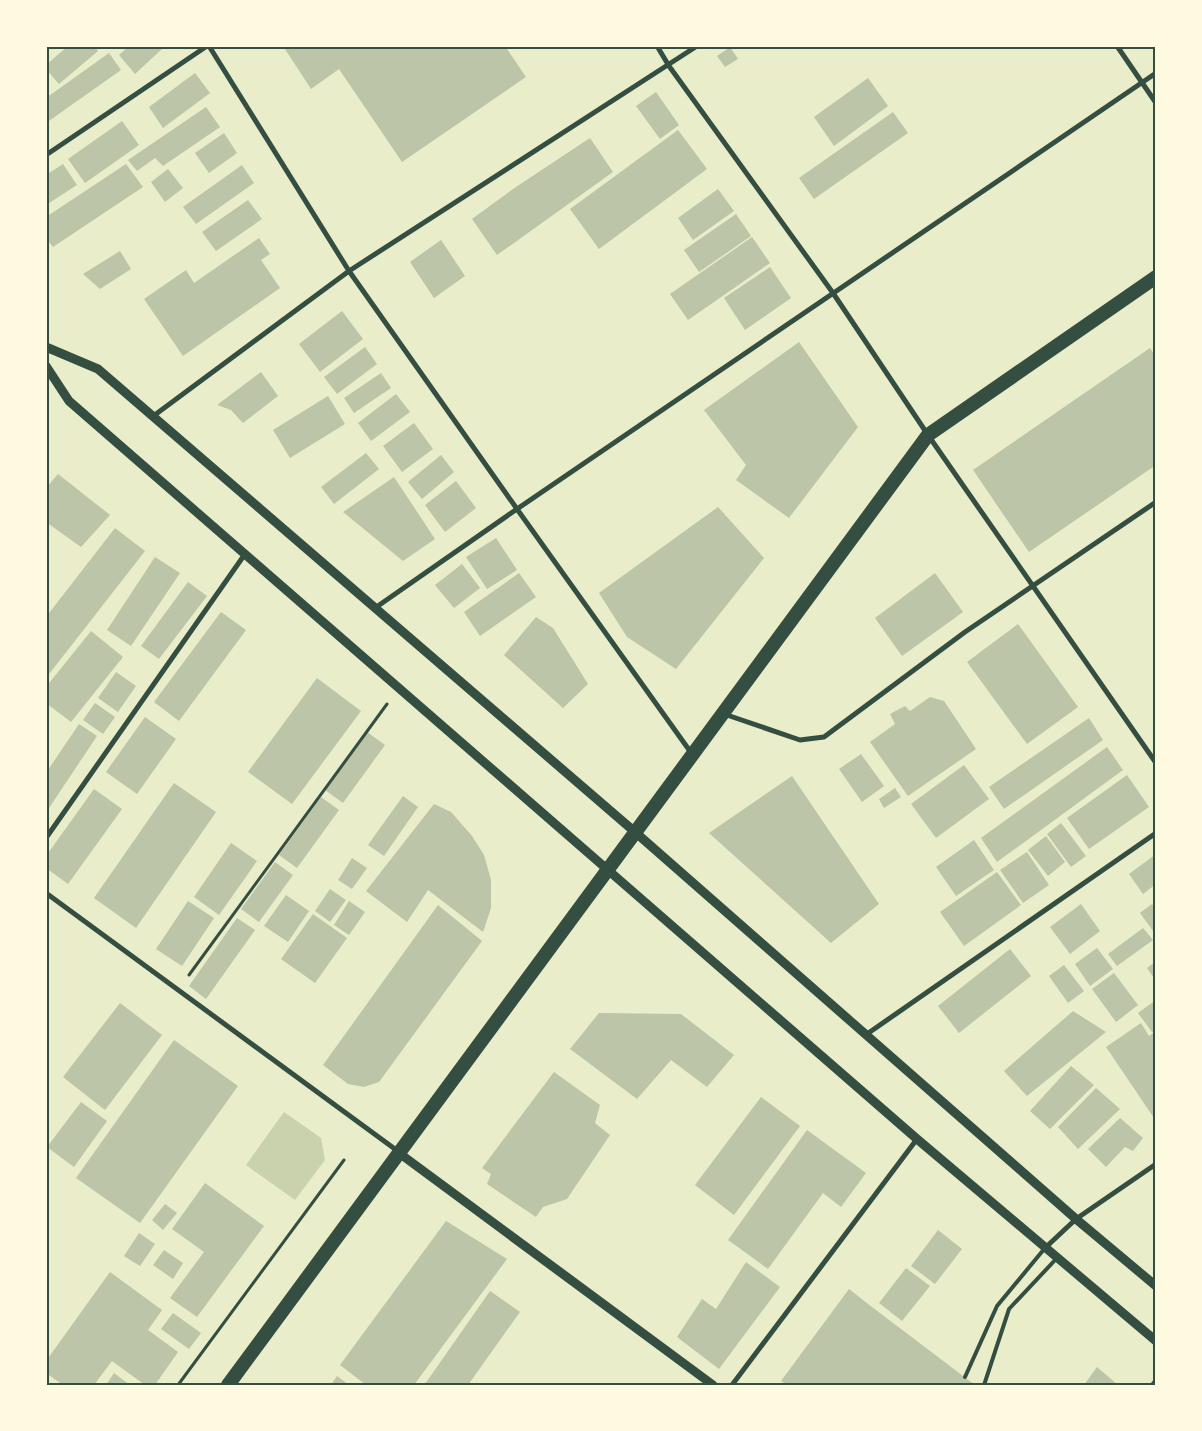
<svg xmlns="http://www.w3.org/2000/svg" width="1202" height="1431" viewBox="0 0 1202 1431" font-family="Arial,sans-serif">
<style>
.green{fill:#cad2ad}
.building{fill:#bcc5a7}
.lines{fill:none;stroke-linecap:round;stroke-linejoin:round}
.path{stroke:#344e41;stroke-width:3}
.service{stroke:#344e41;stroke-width:4}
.minor{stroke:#344e41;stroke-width:5}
.tertiary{stroke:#344e41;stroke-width:9}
.trunk{stroke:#344e41;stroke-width:14}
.neatline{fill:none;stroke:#344e41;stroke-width:2}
</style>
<rect width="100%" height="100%" fill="#e9edc9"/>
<!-- green -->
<path class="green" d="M284,1112l37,26 4,22 -30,40 -49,-35z"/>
<!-- building -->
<g class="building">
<path d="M68,46h27l3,5 -39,33 -13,-15v-4z"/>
<path d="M129,46h30l3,3 -27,25 -16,-19z"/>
<path d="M283,46h222l21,31 -124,85 -63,-93 -28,20z"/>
<path d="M730,47l8,12 -13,8 -8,-11z"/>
<path d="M109,53l12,17 -75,53v-25z"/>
<path d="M195,73l15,20 -47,35 -14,-21z"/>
<path d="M868,78l20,28 -54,40 -20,-29z"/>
<path d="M656,92l23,33 -19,14 -24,-33z"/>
<path d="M206,107l14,20 -57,39 -8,-8 -18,13 -9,-11z"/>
<path d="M893,112l15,21 -94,66 -15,-21z"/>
<path d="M122,121l17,24 -54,38 -17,-24z"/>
<path d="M678,130l29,39 -108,80 -29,-40z"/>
<path d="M224,133l13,20 -28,20 -14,-20z"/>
<path d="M590,138l23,34 -116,83 -25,-36 44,-32z"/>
<path d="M63,164l14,21 -31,20v-30z"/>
<path d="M126,164l17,23 -90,60 -7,-9v-21z"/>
<path d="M242,165l12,18 -58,41 -13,-17z"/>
<path d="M168,169l15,19 -18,14 -14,-20z"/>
<path d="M718,189l16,22 -41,29 -15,-22z"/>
<path d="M248,200l14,19 -46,32 -14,-19z"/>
<path d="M736,214l15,22 -52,36 -15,-22z"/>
<path d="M752,237l18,26 -82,57 -18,-26z"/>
<path d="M259,238l11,16 -9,6 19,28 -97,68 -39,-57 42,-29 8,13z"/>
<path d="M441,240l24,36 -31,22 -24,-36z"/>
<path d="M120,251l11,18 -31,20 -17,-15z"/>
<path d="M770,267l21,31 -46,32 -21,-32z"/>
<path d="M342,311l21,28 -43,33 -21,-28z"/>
<path d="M799,342l59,85 -69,91 -53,-38 10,-15 -42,-55z"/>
<path d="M365,347l12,17 -40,30 -13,-17z"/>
<path d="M1150,348l6,9v108l-127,87 -56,-82z"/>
<path d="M261,372l17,24 -35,27 -12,-13 -14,-5z"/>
<path d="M381,373l10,15 -37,25 -10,-15z"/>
<path d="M396,394l14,18 -39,29 -13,-18z"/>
<path d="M328,396l17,28 -55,34 -17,-28z"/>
<path d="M414,423l19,26 -31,23 -19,-26z"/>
<path d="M366,453l13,16 -45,35 -13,-17z"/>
<path d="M441,455l13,17 -32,27 -14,-17z"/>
<path d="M58,474l52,41 -29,32 -35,-25v-34z"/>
<path d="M394,477l41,62 -32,22 -60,-49z"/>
<path d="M456,481l20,27 -31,24 -20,-27z"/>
<path d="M718,507l46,51 -88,111 -49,-32 -28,-44z"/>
<path d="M115,528l30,23 -99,127v-61z"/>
<path d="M496,538l21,32 -30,19 -21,-32z"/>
<path d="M155,557l25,16 -49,73 -24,-16z"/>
<path d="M462,564l18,24 -26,20 -19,-23z"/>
<path d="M519,573l17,24 -56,39 -16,-24z"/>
<path d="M935,573l28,39 -61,44 -27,-38z"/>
<path d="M188,582l19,14 -48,63 -18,-13z"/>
<path d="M221,612l25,18 -67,91 -25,-19z"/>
<path d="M536,617l17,11 35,56 -25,24 -59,-53z"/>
<path d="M1018,624l60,83 -51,37 -60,-82z"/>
<path d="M91,631l32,26 -52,65 -25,-19v-16z"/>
<path d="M116,672l20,14 -18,26 -20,-14z"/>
<path d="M317,678l44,33 -69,93 -44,-32z"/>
<path d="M930,697l14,4 32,48 -68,47 -38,-54 25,-18 -5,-10 15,-8 5,5z"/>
<path d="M95,703l20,14 -12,17 -20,-14z"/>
<path d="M145,717l31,22 -39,55 -31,-22z"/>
<path d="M1089,718l14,22 -99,69 -15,-22z"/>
<path d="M79,724l18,12 -48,72 -3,-2v-33z"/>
<path d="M367,732l18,13 -42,58 -18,-13z"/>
<path d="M1107,747l16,23 -126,92 -16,-24z"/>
<path d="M861,754l23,32 -22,16 -23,-33z"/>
<path d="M964,765l25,34 -53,39 -25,-34z"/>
<path d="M1127,775l22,32 -60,42 -22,-31z"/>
<path d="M792,776l87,128 -48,39 -122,-110z"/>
<path d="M174,783l42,29 -80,116 -42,-30z"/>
<path d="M895,788l6,9 -17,11 -5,-9z"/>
<path d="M94,789l28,20 -54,75 -22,-16v-12z"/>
<path d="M403,796l15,11 -34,49 -16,-11z"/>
<path d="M321,797l18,13 -42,58 -18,-13z"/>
<path d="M434,804l17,8 21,24 12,19 7,25v28l-8,24 -55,-42 -21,32 -41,-31z"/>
<path d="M1061,823l25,33 -15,11 -24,-33z"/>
<path d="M1046,836l19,26 -17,14 -20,-26z"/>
<path d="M974,840l20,30 -38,26 -20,-29z"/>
<path d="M231,843l26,18 -38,54 -25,-18z"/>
<path d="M1027,852l22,33 -26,18 -23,-33z"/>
<path d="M1156,854v30l-13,10 -14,-20z"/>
<path d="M352,858l15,10 -15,21 -14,-9z"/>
<path d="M275,862l18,13 -34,47 -18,-13z"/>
<path d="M997,872l24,33 -57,41 -24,-34z"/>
<path d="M330,889l16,11 -16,22 -15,-11z"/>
<path d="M286,895l23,16 -21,31 -24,-16z"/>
<path d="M188,901l26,17 -32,48 -26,-17z"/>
<path d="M349,901l16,11 -16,23 -15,-10z"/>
<path d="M1081,904l19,27 -30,23 -20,-27z"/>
<path d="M1152,904l4,5v26l-16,-22z"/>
<path d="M438,905l44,36 -103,141 -15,5 -16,-3 -25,-19z"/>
<path d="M313,914l34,24 -32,45 -34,-24z"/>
<path d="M237,918l18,12 -49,69 -17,-13z"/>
<path d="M1143,928l10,12 -36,26 -9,-12z"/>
<path d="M1097,948l16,21 -23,17 -15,-22z"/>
<path d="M1010,949l21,27 -72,57 -21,-27z"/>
<path d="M1156,961v20l-9,-13z"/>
<path d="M1064,965l20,26 -16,12 -19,-27z"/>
<path d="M1114,973l24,32 -22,17 -24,-33z"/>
<path d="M1156,1000v29l-4,3 -14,-19z"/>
<path d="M120,1003l42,32 -57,75 -42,-33z"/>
<path d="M1073,1011l33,21 -79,64 -23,-25z"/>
<path d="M599,1013l82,1 53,41 -27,32 -36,-27 -34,39 -67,-50z"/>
<path d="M1141,1023l8,13 7,-5v90l-50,-74z"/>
<path d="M174,1040l64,46 -98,137 -64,-45z"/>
<path d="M1071,1066l23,19 -44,44 -20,-18z"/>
<path d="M554,1072l46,33 -5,18 15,12 -43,64 -24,8 -7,10 -49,-33 4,-10 -9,-6z"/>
<path d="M1096,1088l24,21 -42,40 -20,-22z"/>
<path d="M761,1097l39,29 -66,89 -39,-30z"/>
<path d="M81,1102l26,19 -33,46 -27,-20z"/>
<path d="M1120,1118l23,20 -10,13 -8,-4 -19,20 -18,-18z"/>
<path d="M807,1130l59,43 -25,34 -18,-14 -55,76 -40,-29z"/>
<path d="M205,1183l59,43 -67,91 -27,-19 34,-46 -32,-23z"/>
<path d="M165,1204l12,9 -14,17 -11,-10z"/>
<path d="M446,1221l61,38 -93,126h-48l-26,-20z"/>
<path d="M938,1230l24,19 -27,35 -24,-18z"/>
<path d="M139,1233l16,11 -15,22 -16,-10z"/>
<path d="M164,1250l19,13 -10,16 -20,-14z"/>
<path d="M746,1262l34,25 -61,82 -42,-32 25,-38 14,10z"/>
<path d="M906,1268l24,18 -28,35 -23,-18z"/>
<path d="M110,1272l52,38 -14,20 30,22 -23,33h-10l-33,-24 -18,24h-31l-17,-12v-12z"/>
<path d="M849,1289l19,15 107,81h-188l-6,-4z"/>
<path d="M490,1291l30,21 -52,73h-42l-1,-1z"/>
<path d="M173,1313l28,20 -12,16 -28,-20z"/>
<path d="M1097,1367l21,18h-34z"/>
<path d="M114,1373l16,12h-24z"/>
<path d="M337,1376l12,9h-18z"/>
</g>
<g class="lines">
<!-- path -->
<g class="path">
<path d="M189,975l198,-271"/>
<path d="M178,1385l166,-225"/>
</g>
<!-- service -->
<g class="service">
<path d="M965,1377l32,-71 48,-58"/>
<path d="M984,1385l25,-76 48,-51"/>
<path d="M1152,1385l4,-5"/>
</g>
<!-- minor -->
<g class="minor">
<path d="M209,46l140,225 168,238 175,245"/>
<path d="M657,46l12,20 164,227 95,142 228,328"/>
<path d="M1117,46l39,57"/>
<path d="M46,155l161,-109"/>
<path d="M152,417l197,-146 348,-225"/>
<path d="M375,608l142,-99 639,-436"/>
<path d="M724,714l76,26 24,-3 141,-105 191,-130"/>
<path d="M46,838l199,-284"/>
<path d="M46,893l353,259"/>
<path d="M867,1034l289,-201"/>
<path d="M1045,1248l31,-29 80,-55"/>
<path d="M732,1385l185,-246"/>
</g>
<!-- tertiary -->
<g class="tertiary">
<path d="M46,347l52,22 537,463 441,387 80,67"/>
<path d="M46,366l23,35 848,738 239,202"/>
<path d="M399,1153l314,232"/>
</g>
<!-- trunk -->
<path class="trunk" d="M228,1385l700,-950 228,-158"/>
</g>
<!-- border -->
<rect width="1202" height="1431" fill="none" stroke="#fefae0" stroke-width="95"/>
<rect x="48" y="48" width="1106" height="1336" class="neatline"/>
</svg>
